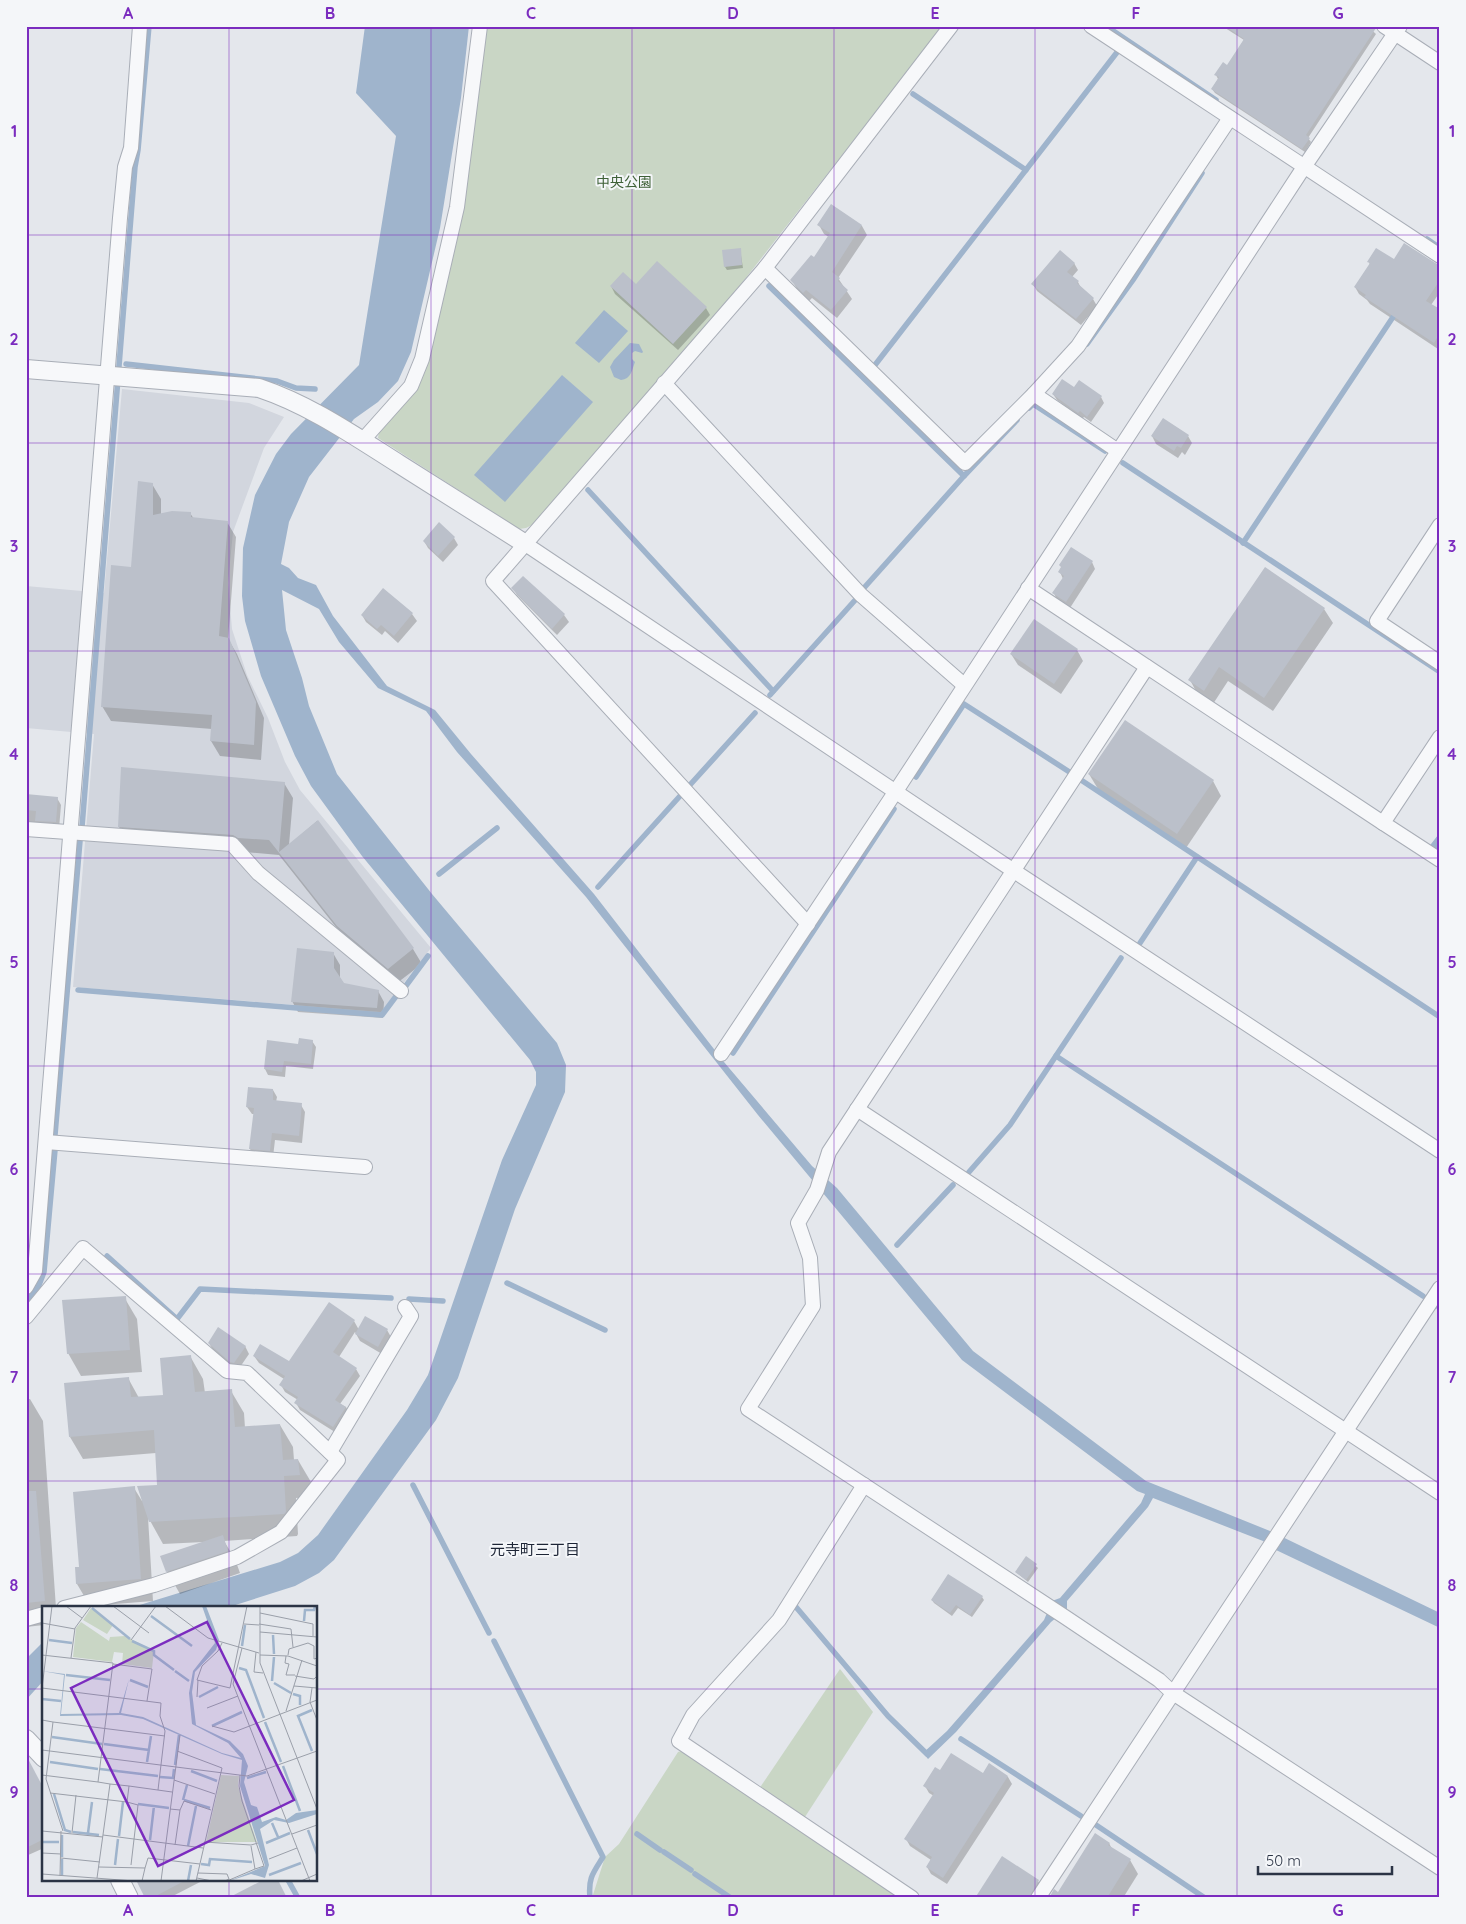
<svg xmlns="http://www.w3.org/2000/svg" width="1466" height="1924" viewBox="0 0 1466 1924" font-family="Quicksand,'Noto Sans JP',sans-serif">
<style>
.built{fill:#d2d6de}
.green{fill:#c9d6c5}
.water{fill:#9fb4cc}
.shadow{fill:#0003}
.lines{fill:none;stroke-linecap:round;stroke-linejoin:round}
.stream{stroke:#9fb4cc;stroke-width:5.5}
.building{fill:#bbc0ca}
.minor-casing{stroke:#a9aeb7;stroke-width:16}
.tertiary-casing{stroke:#a9aeb7;stroke-width:20}
.minor{stroke:#f7f8fa;stroke-width:14}
.tertiary{stroke:#f7f8fa;stroke-width:18}
.grid{fill:none;stroke:#7b2cbf;stroke-width:1;stroke-opacity:0.55}
.labels{text-anchor:middle;stroke-width:4;stroke-linejoin:round;paint-order:stroke}
.park-label{font-size:14px;fill:#3f6138;stroke:#f4f6f9}
.neighbourhood-label{font-size:15px;fill:#1d2536;stroke:#f4f6f9}
.inset-river{fill:none;stroke:#9fb4cc;stroke-width:2.5}
.inset-road{fill:none;stroke:#9a9fa9;stroke-width:1}
.view{fill:#7b2cbf;fill-opacity:0.15;stroke:#7b2cbf;stroke-width:2.5}
.inset-edge{fill:none;stroke:#2b3445;stroke-width:2.5}
.neatline{fill:none;stroke:#7b2cbf;stroke-width:2}
.grid-label{font-size:16px;text-anchor:middle;font-weight:bold;fill:#7b2cbf}
</style>
<rect width="100%" height="100%" fill="#e4e7ec"/>
<!-- built -->
<path class="built" d="M122,389l127,14 35,14 -20,31 -31,84 -5,51 4,46 15,46 21,43 17,44 15,28 131,158 -50,64 -308,-25 21,-253 -68,-6v-142l78,7z"/>
<!-- green -->
<g class="green">
<path d="M487,26h456l-205,262 -206,237 -6,3 -7,1 -141,-91 1,-6 50,-72 34,-150z"/>
<path d="M840,1669l33,43 -70,108 -44,-31z"/>
<path d="M682,1751l219,147h-309l13,-41 14,-13 59,-92z"/>
</g>
<!-- water -->
<g class="water">
<path d="M365,26h104l-8,72 -21,130 -29,124 -13,29 -20,21 -24,17 -45,58 -20,45 -8,42 8,4 9,10 18,7 17,31 54,70 48,24 36,44 123,140 130,168 88,104 25,22 136,163 173,130 124,50 170,82v15l-164,-78 -13,-9 -110,-43 -5,9 -81,94v8l-16,13 -95,110 -28,27 -5,-6 24,-22 97,-111 8,-19 8,-3 81,-95 4,-9 -8,-3 -175,-131 -204,-245 -172,-218 -129,-145 -31,-41 -48,-23 -39,-46 -20,-33 -37,-19 4,40 16,48 7,28 28,68 95,120 125,149 9,22 -1,27 -50,117 -57,169 -22,42 -102,140 -15,13 -24,13 -69,22h-96l150,-46 18,-9 20,-18 89,-125 21,-35 74,-215 34,-75v-13l-6,-12 -168,-204 -51,-70 -16,-30 -34,-80 -16,-55 -3,-25 1,-48 12,-53 21,-41 15,-20 68,-69 37,-229 -40,-43z"/>
<path d="M604,310l24,21 -29,32 -24,-20z"/>
<path d="M630,343l9,1 4,8 -1,1 -7,-2 -3,2v6l3,3c-3,8 -4,17 -14,18l-7,-3 -4,-10 4,-7z"/>
<path d="M562,375l31,27 -88,100 -31,-27z"/>
<path d="M44,1641v39l-18,20v-41z"/>
</g>
<!-- shadow -->
<g class="shadow">
<path d="M1222,26h145l9,8 -68,104 3,4 -6,10 -90,-59 -3,-4 6,-10 -2,-4 11,-8 17,-27z"/>
<path d="M831,206l31,20 5,9 -29,43 14,21 -15,19 -25,-20 -3,3 -12,-12 -5,-9 22,-21 15,-22 -5,-3 -5,-9z"/>
<path d="M740,249l3,19 -16,2 -2,-3z"/>
<path d="M1394,261l46,6v25l-9,13 9,6v35l-2,3 -68,-45 -3,-4 -8,-6 -4,-7 15,-22 -1,-3z"/>
<path d="M1074,263l4,7 -6,7 6,5 4,8 11,9 4,7 -16,19 -44,-34 -4,-7z"/>
<path d="M611,286h25l70,22 4,7 -32,35 -63,-56z"/>
<path d="M1074,389l27,8 3,6 -13,19 -7,-5 -2,2 -25,-19 -4,-6z"/>
<path d="M1152,436h36l4,7 -7,12 -3,-3 -4,6 -22,-14z"/>
<path d="M152,484l9,15v15l29,-1 4,6 33,3 9,15 -8,102 9,15 27,64 -3,42 -41,-4 -9,-15 1,-12 -101,-8 -9,-15z"/>
<path d="M454,538l4,7 -15,17 -15,-14 -4,-7z"/>
<path d="M1092,562l3,7 -25,39 -13,-8 -3,-7 9,-14 -3,-7z"/>
<path d="M523,578l41,37 5,7 -12,13 -40,-40 -4,-7z"/>
<path d="M384,590l28,24 5,7 -19,22 -13,-12 -3,4 -16,-13 -4,-7z"/>
<path d="M1324,609l9,14 -60,88 -45,-30 -15,23 -15,-9 -8,-15z"/>
<path d="M1077,650l6,11 -22,33 -43,-29 -7,-11z"/>
<path d="M1089,774l124,7 8,15 -35,52 -88,-59z"/>
<path d="M284,783l9,15 -4,47 28,-24 96,128 9,15 -25,19 -50,-42 -68,-86 -151,-13 -9,-15z"/>
<path d="M26,795l31,3 4,7 -2,24 -33,-3z"/>
<path d="M333,953l7,12v13l4,6 34,7 6,11 -1,16 -85,-6 -6,-11z"/>
<path d="M312,1041l4,6 -3,22 -27,-3 -1,11 -17,-2 -3,-6 34,-24z"/>
<path d="M273,1090l4,7 -1,5 25,3 4,7 -3,31 -27,-3 -2,17 -19,-1 -4,-7 4,-35h-2l-5,-7z"/>
<path d="M124,1297l13,22 5,53 -61,4 -13,-23z"/>
<path d="M354,1321l5,9h28l4,7 -9,17 -22,-13 -5,-9 -16,25 17,12 4,7 -20,28 6,3 4,8 -12,19 -38,-24 -4,-7 2,-3 -13,-8 -4,-7 3,-6 -25,-16 -5,-7 36,7z"/>
<path d="M209,1343l36,3 4,8 -11,16 -2,-1 -23,-19z"/>
<path d="M190,1356l13,23 2,14 26,-2 13,22 1,15 35,-3 13,22 1,13h4l13,22 1,15 -16,1 2,36 -1,2 -73,5 11,18 5,14 -60,21 -13,-23 37,-29 -41,2 -15,-27 5,84 -63,5 -13,-22 4,-16 53,-80 8,13 16,-15 -2,-33 -73,6 -13,-22 58,-59 11,20 26,-2z"/>
<path d="M26,1399h4l13,22 13,187h-12v17l-18,2z"/>
<path d="M1026,1558l12,10 -10,14 -12,-10z"/>
<path d="M982,1597l2,3 -12,17 -14,-9 -6,8 -18,-13 -2,-3z"/>
<path d="M990,1765l18,12 4,7 -65,100 -16,-10 -4,-7 4,-7 -21,-14 -4,-7 28,-43 -5,-3 -4,-7 58,-11z"/>
<path d="M44,1792v56l-18,8v-32z"/>
<path d="M1109,1843l3,6 18,11 8,14 -15,24h-73l8,-4z"/>
<path d="M145,1880h59l-35,18h-22z"/>
<path d="M1038,1881l8,14 -2,3h-68z"/>
</g>
<g class="lines">
<!-- stream -->
<g class="stream">
<path d="M1106,26l110,74"/>
<path d="M913,94l113,76"/>
<path d="M1427,239l13,9"/>
<path d="M769,286l195,190"/>
<path d="M1087,344l46,-64 69,-107"/>
<path d="M126,364l151,17 19,7 19,1"/>
<path d="M875,365l243,-314"/>
<path d="M1029,408l4,-4 72,47"/>
<path d="M1123,463l317,209"/>
<path d="M588,490l185,201"/>
<path d="M1243,543l154,-232"/>
<path d="M863,589l101,-113 53,-56"/>
<path d="M770,695l87,-97"/>
<path d="M916,777l48,-73 107,69"/>
<path d="M1081,780l359,237"/>
<path d="M689,786l66,-73"/>
<path d="M82,827l53,-660 3,-17 11,-124"/>
<path d="M1440,837l-7,9 7,4"/>
<path d="M439,874l58,-46"/>
<path d="M598,887l82,-91"/>
<path d="M1140,943l57,-86"/>
<path d="M405,987l23,-31"/>
<path d="M78,990l304,25 15,-20"/>
<path d="M733,1053l161,-244"/>
<path d="M1056,1056l367,240"/>
<path d="M55,1135l25,-294"/>
<path d="M969,1172l41,-47 111,-167"/>
<path d="M897,1245l56,-60"/>
<path d="M107,1256l70,63 23,-30 191,9"/>
<path d="M507,1283l98,47"/>
<path d="M409,1299l34,2"/>
<path d="M26,1301l13,-16 5,-13 11,-122"/>
<path d="M1437,1306l3,1"/>
<path d="M413,1485l76,148"/>
<path d="M796,1607l92,109 39,38 2,-2"/>
<path d="M494,1641l109,216c-10,16 -15,21 -13,41"/>
<path d="M961,1739l120,77"/>
<path d="M1096,1825l109,73"/>
<path d="M637,1834l23,16"/>
<path d="M664,1852l27,18"/>
<path d="M695,1874l36,24"/>
<path d="M288,1880l10,18"/>
</g>
</g>
<!-- building -->
<g class="building">
<path d="M1225,26h150l1,2 -70,107 4,3 -8,11 -91,-60 8,-12 -5,-2 9,-13 4,3 17,-26z"/>
<path d="M831,204l31,21 -30,47 8,6 -2,3 10,9 -17,20 -25,-20 -3,3 -13,-13 21,-25 3,2 16,-24 -13,-8z"/>
<path d="M1404,243l36,23v14l-14,21 14,8v24l-6,10 -70,-46 2,-2 -12,-8 16,-24 -3,-1 9,-14 18,11z"/>
<path d="M741,248l1,17 -18,2 -2,-17z"/>
<path d="M1060,250l15,13 -8,9 12,9 -2,2 17,15 -18,21 -45,-35z"/>
<path d="M657,261l50,46 -34,37 -63,-58 13,-14 13,12z"/>
<path d="M1062,379l12,8 5,-7 23,16 -15,21 -7,-6 -2,2 -26,-19z"/>
<path d="M1163,418l26,17 -8,13 -4,-2 -3,5 -23,-15z"/>
<path d="M138,481l15,2v32l19,-4 19,1v5l37,4 -9,115 10,2 27,64 -2,43 -44,-4 2,-26 -111,-8 10,-142 20,2z"/>
<path d="M439,522l16,15 -17,19 -15,-15z"/>
<path d="M1071,547l22,14 -27,41 -14,-9 12,-17 -6,-4 3,-5 -2,-2z"/>
<path d="M1265,567l60,41 -61,90 -45,-31 -15,24 -16,-11z"/>
<path d="M523,576l42,38 -13,15 -41,-41z"/>
<path d="M383,588l30,25 -19,23 -13,-11 -4,4 -16,-14z"/>
<path d="M1034,619l44,30 -24,35 -44,-30z"/>
<path d="M1125,720l89,60 -37,54 -89,-60z"/>
<path d="M121,767l164,15 -6,70 39,-32 96,128 -26,21 -51,-43 -68,-86 -31,-2 -5,-3 -115,-8z"/>
<path d="M26,794l32,3 -2,25 -21,-1 1,-10 -10,-1z"/>
<path d="M297,948l37,4v16l10,15 35,7 -2,18 -86,-6z"/>
<path d="M299,1038l14,2 -2,24 -27,-3 -2,11 -18,-3 3,-29 31,4z"/>
<path d="M248,1087l25,2v11l29,3 -3,33 -27,-3 -2,18 -21,-2 5,-41 -8,-1z"/>
<path d="M126,1296l4,54 -63,4 -5,-54z"/>
<path d="M329,1302l26,18 -22,32 24,16 -22,32 11,7 -13,20 -39,-24 4,-6 -19,-12 6,-9 -32,-20 7,-12 29,17z"/>
<path d="M365,1316l23,13 -10,18 -23,-13z"/>
<path d="M218,1327l28,19 -12,17 -4,-1 -22,-19z"/>
<path d="M191,1355l4,37 37,-3 3,38 45,-3 3,36 15,-1 2,16 -16,1 2,36 -2,2 -135,8 -12,-36 20,-1 -3,-55 -85,7 -5,-54 65,-6 2,20 32,-2 -3,-37z"/>
<path d="M135,1486l6,93 -65,5 -1,-17h4l-6,-75z"/>
<path d="M26,1491h10l9,110 -19,2z"/>
<path d="M223,1535l5,16 -62,21 -6,-16z"/>
<path d="M1026,1556l11,8 -11,16 -11,-8z"/>
<path d="M948,1574l35,22 -13,19 -14,-10 -6,8 -19,-13z"/>
<path d="M951,1753l32,20 6,-10 19,13 -65,102 -17,-11 6,-10 -28,-18 30,-46 -11,-7 12,-19 5,3z"/>
<path d="M26,1755l18,34v50l-18,9z"/>
<path d="M1095,1833l15,10 -2,2 23,14 -24,39h-58l5,-9 4,3z"/>
<path d="M1002,1856l37,24 -10,18h-54z"/>
<path d="M136,1880h50l-34,18h-7z"/>
<path d="M263,1880h15l9,18h-59z"/>
</g>
<g class="lines">
<defs>
<g id="minor">
<path d="M1091,26l349,230"/>
<path d="M1384,26l56,37"/>
<path d="M765,268l200,195 69,-69 84,57"/>
<path d="M664,383l197,212 103,90"/>
<path d="M1034,394l44,-48 152,-228"/>
<path d="M362,441l49,-55 11,-27 35,-152 23,-181"/>
<path d="M1440,525l-63,96 63,42"/>
<path d="M524,543l490,328 426,280"/>
<path d="M1028,588l355,235"/>
<path d="M1147,667l-318,485 -12,38 -19,33 12,35 3,48 -65,103 317,208 94,63 14,13 267,175"/>
<path d="M1440,737l-57,86 57,37"/>
<path d="M26,829l206,15 26,29 143,118"/>
<path d="M808,924l-315,-343 272,-313 186,-242"/>
<path d="M721,1054l175,-263 408,-624 96,-141"/>
<path d="M857,1109l583,384"/>
<path d="M46,1142l319,25"/>
<path d="M26,1287l9,-16 85,-1053 5,-51 6,-19 9,-122"/>
<path d="M26,1317l57,-69 144,123 20,2 91,87 -57,72 -44,25 -83,28 -90,23"/>
<path d="M330,1452l81,-136 -6,-9"/>
<path d="M864,1485l-85,135 -86,95 -14,26 233,157"/>
<path d="M26,1619l18,-5"/>
<path d="M1038,1898l402,-610"/>
</g>
<g id="tertiary">
<path d="M26,369l233,19c51,17 94,47 140,76 42,27 84,53 125,79"/>
<path d="M26,1739l18,19"/>
<path d="M120,1880l9,18"/>
</g>
</defs>
<!-- minor casing -->
<use href="#minor" class="minor-casing"/>
<!-- tertiary casing -->
<use href="#tertiary" class="tertiary-casing"/>
<!-- minor -->
<use href="#minor" class="minor"/>
<!-- tertiary -->
<use href="#tertiary" class="tertiary"/>
</g>
<!-- grid -->
<path class="grid" d="M229,26v1582M431,26v1872M632,26v1872M834,26v1872M1035,26v1872M1237,26v1872M26,235h1414M26,443h1414M26,651h1414M26,858h1414M26,1066h1414M26,1274h1414M26,1481h1414M26,1689h18M316,1689h1124M229,1880v18"/>
<g class="labels">
<!-- park labels -->
<g class="park-label">
<text x="624" y="187">中央公園</text>
</g>
<!-- neighbourhood labels -->
<g class="neighbourhood-label">
<text x="535" y="1555">元寺町三丁目</text>
</g>
</g>
<!-- overview -->
<g transform="translate(42 1606)">
<rect width="275" height="275" fill="#e4e7ec"/>
<path d="M49,2l22,17 -6,9 -24,-14zM39,16l28,19 1,-4 15,-1 29,15 -2,17 -30,-4 1,-11 -9,-1 -2,10 -39,-5 3,-29zM179,169l18,1 -1,10 19,56h-51z" fill="#c9d6c5"/>
<path d="M160,0h4l13,34 -3,10 -21,22 -3,20 4,33 34,16 13,13 5,12 -4,16 7,23 6,2 5,15 14,-5 10,3 10,-7 21,-3v4l-28,9 -15,-3 -14,9 9,36 -4,13 -14,-4 -22,7 36,-15 -25,-80 2,-26 -20,-6 -79,-35 -22,-4 -61,1 4,-41 -22,-4 23,3 -4,40 58,-1 10,-34 -8,34 22,4 79,36 19,5 -13,-15 -36,-19 -3,-31 4,-22 22,-28z" fill="#9fb4cc"/>
<path class="inset-river" d="M50,2l38,31M109,10l41,30M262,15l1,-11h9l1,-4M231,29l1,19M7,34l23,3M90,35l22,10v4l20,15M200,40l3,-21M197,62l7,2 18,48M133,65l14,10M24,69l44,5M88,74l18,7M230,75l2,-24M232,77l17,10M251,88l7,2v9M157,91l19,-10M0,93l19,2M223,116l16,40M170,120l30,-14M10,131l50,7M62,138l45,6M270,145l-14,-35 14,-6M8,156l48,7M105,156l4,-26M133,159l4,-30M241,160l17,45M58,163l58,7M149,165l26,10M118,171l13,1 1,-9M205,172l19,-6M12,188l11,36 6,2M141,194l4,-15M142,194l26,8M96,198l31,4M230,217l6,14M266,224l9,24M31,226l26,3M46,227l4,-31M77,230l4,-34M108,234l4,-34M0,236h17M224,237l24,-10M146,240l8,-40M20,251v-22M159,258l8,1 1,-6 42,3M73,259l3,-26M20,269v-16M227,269l32,-12M146,275l3,-16"/>
<path class="inset-road" d="M24,0l16,12M71,0l36,27M123,0l43,32 51,15M218,0v57l57,146M218,7l53,11v12M0,17l33,6M202,18l15,1M217,18l32,5 2,18M218,26l57,5M89,34l25,-34M180,37l-4,8 -16,15 -5,14 33,8 17,-82M200,42l-9,36 77,197M214,46l-2,20 9,1M0,49l71,8 -15,119 12,2 -13,94M218,49l28,1 29,10M246,49l1,-6 19,-6 6,3v13l3,-1M244,50l-1,7 4,1 -3,11h9M29,52l4,-30 16,-22M71,58l39,5 -5,32M253,70l19,3 3,-3M252,80l23,2M0,82l119,15 -1,13 5,15 -7,59M0,82l10,-82M270,82l-2,14 7,18M155,91l1,-17M165,102l31,-12M244,105l16,-51M0,114l11,2 -7,57 17,52M11,116l112,14M170,120l22,6 83,-32M0,144l205,26 70,-25M135,145l45,17 -26,113M0,169l56,7M198,169l-1,11 3,15 22,65 -9,3M132,174l41,14M87,180l43,6M8,187l77,9 2,-16 -19,-2M85,196l11,3 -7,60M128,203l10,1 4,-9 27,9M0,225l61,6M30,227l4,-38M250,228l25,-9M61,229l100,13M162,236l47,3 7,-2M133,239l5,-35M0,247l19,1M19,252l39,4M227,253l28,-11M57,261l46,1 -3,13M103,262l3,-10 52,6M156,267l29,1 2,5 -4,2M0,268l92,7M18,270l1,-45M155,272l15,3M119,275l19,-146M185,275l28,-12 -4,-23M259,275l16,-7"/>
<path class="view" d="M165,16l87,178 -136,66 -87,-178z"/>
<rect width="275" height="275" class="inset-edge"/>
</g>
<!-- border -->
<rect width="1466" height="1924" fill="none" stroke="#f4f6f9" stroke-width="55"/>
<!-- scale -->
<path d="M1258 1866v8h134v-8" fill="none" stroke="#2b3445" stroke-width="2.5"/>
<text x="1266" y="1866" font-size="15" fill="#2b3445" stroke="#f4f6f9" stroke-width="4" paint-order="stroke">50 m</text>
<rect x="28" y="28" width="1410" height="1868" class="neatline"/>
<g class="grid-label">
<text x="128" y="19">A</text>
<text x="330" y="19">B</text>
<text x="531" y="19">C</text>
<text x="733" y="19">D</text>
<text x="935" y="19">E</text>
<text x="1136" y="19">F</text>
<text x="1338" y="19">G</text>
<text x="14" y="137">1</text>
<text x="1452" y="137">1</text>
<text x="14" y="345">2</text>
<text x="1452" y="345">2</text>
<text x="14" y="552">3</text>
<text x="1452" y="552">3</text>
<text x="14" y="760">4</text>
<text x="1452" y="760">4</text>
<text x="14" y="968">5</text>
<text x="1452" y="968">5</text>
<text x="14" y="1175">6</text>
<text x="1452" y="1175">6</text>
<text x="14" y="1383">7</text>
<text x="1452" y="1383">7</text>
<text x="14" y="1591">8</text>
<text x="1452" y="1591">8</text>
<text x="14" y="1798">9</text>
<text x="1452" y="1798">9</text>
<text x="128" y="1916">A</text>
<text x="330" y="1916">B</text>
<text x="531" y="1916">C</text>
<text x="733" y="1916">D</text>
<text x="935" y="1916">E</text>
<text x="1136" y="1916">F</text>
<text x="1338" y="1916">G</text>
</g>
</svg>
